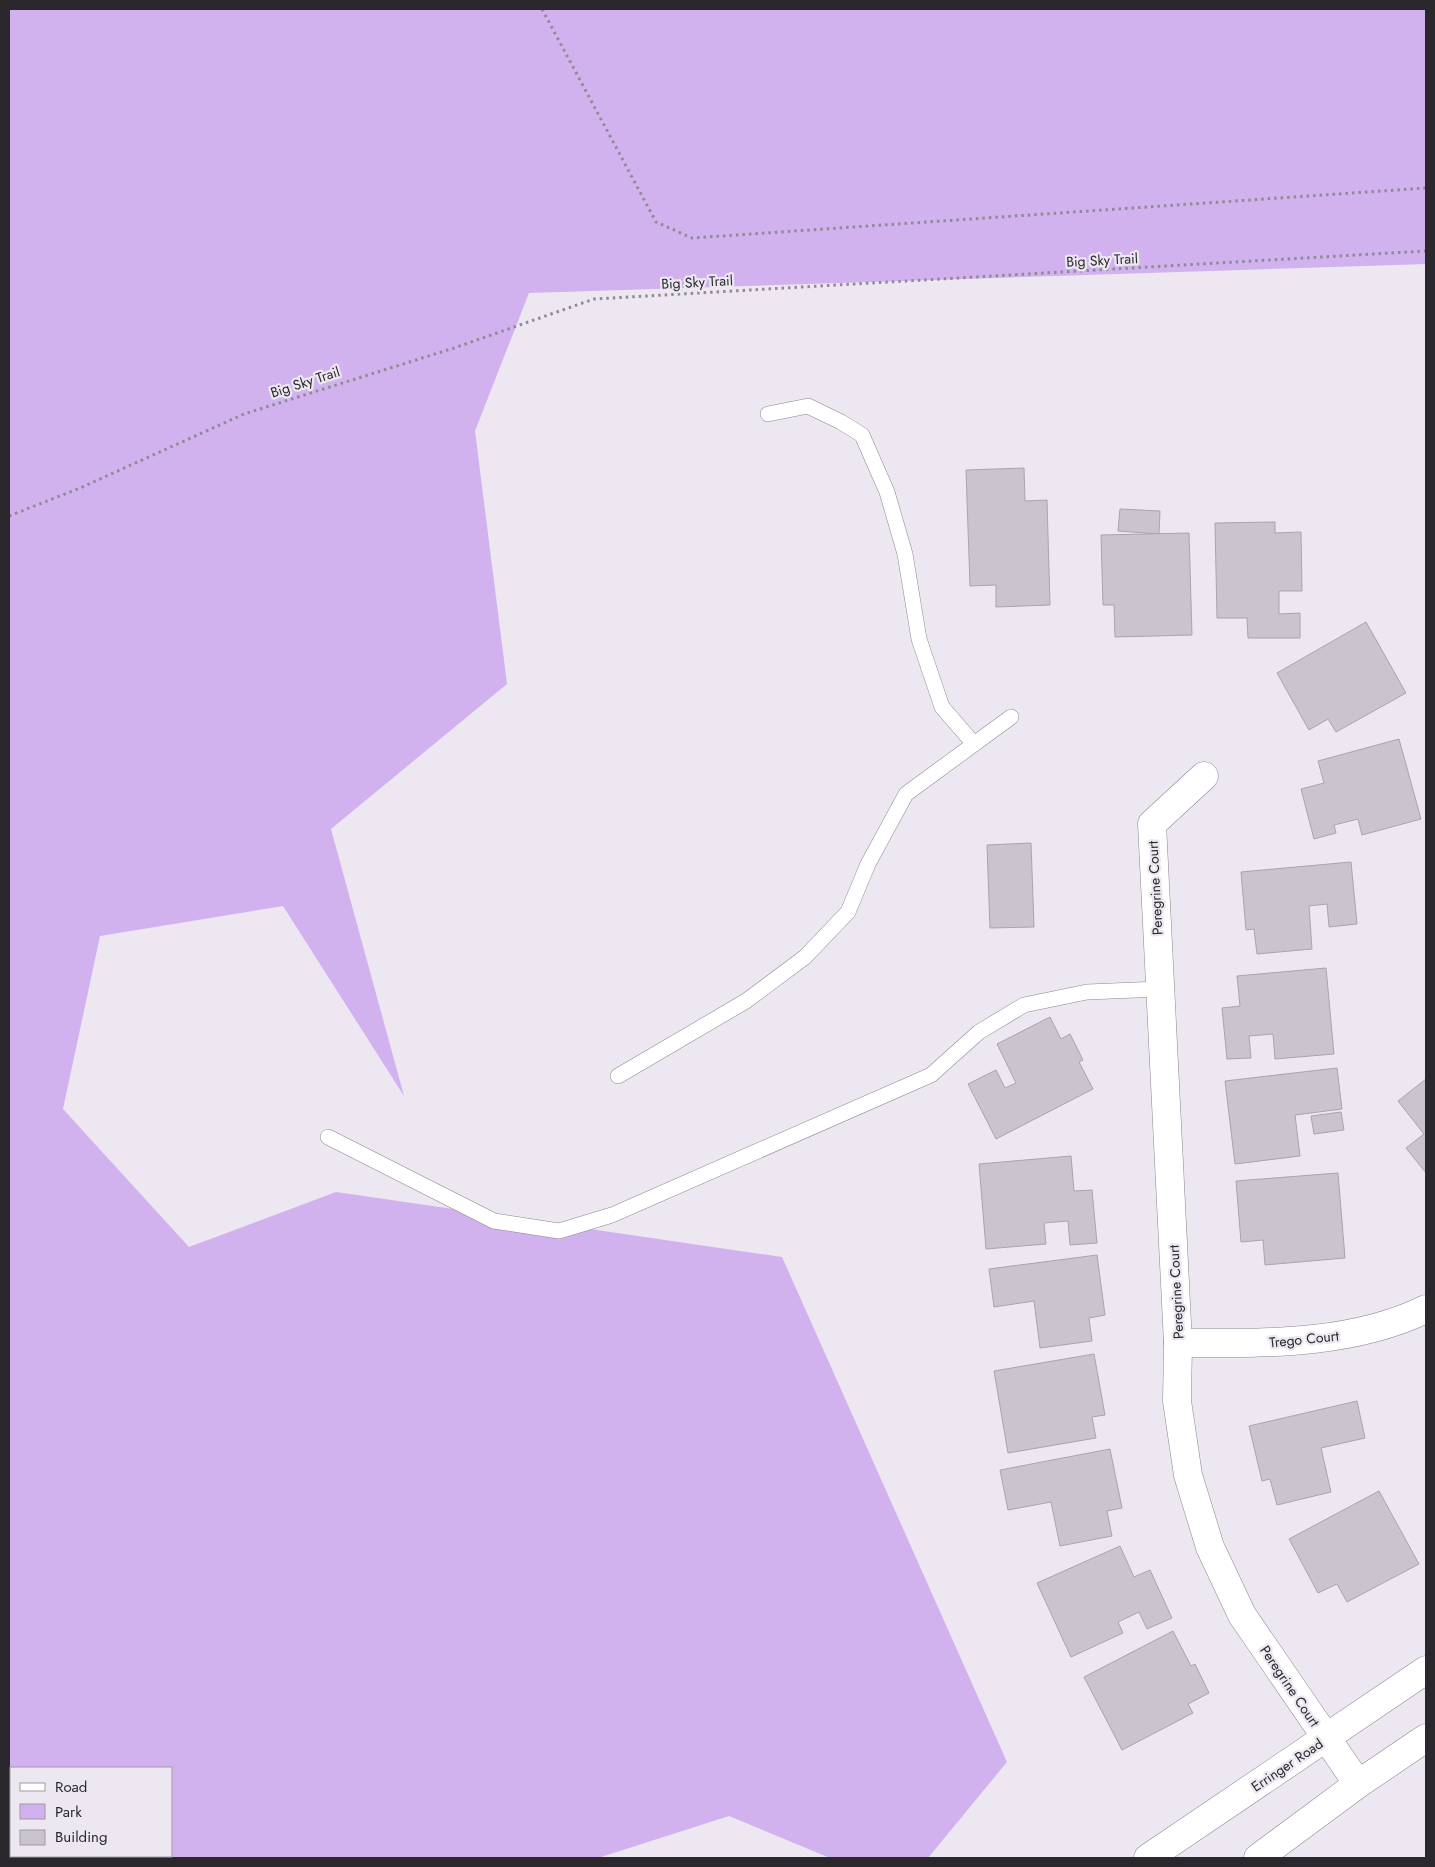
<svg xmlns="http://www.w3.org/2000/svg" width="1435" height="1867" viewBox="0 0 1435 1867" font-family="Jost,sans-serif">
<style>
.green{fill:#d2b2ee;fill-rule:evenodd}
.building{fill:#c9c4ce;stroke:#a9a4ae}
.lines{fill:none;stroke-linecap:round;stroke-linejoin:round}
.lane-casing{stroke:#8b8790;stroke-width:16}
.street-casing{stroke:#8b8790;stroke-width:29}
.secondary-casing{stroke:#8b8790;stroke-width:29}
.path{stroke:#8f8b92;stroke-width:3;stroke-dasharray:2.5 4;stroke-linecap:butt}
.lane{stroke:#fff;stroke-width:15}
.street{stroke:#fff;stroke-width:28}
.secondary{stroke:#fff;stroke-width:28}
.labels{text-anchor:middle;stroke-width:4.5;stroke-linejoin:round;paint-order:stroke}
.street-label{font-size:14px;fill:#2a282c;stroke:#ece7f1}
</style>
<rect width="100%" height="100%" fill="#ece7f1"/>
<!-- green -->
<path class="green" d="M9,9h1417v255l-897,29 -54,138 32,253 -176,145 73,267 -121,-190 -183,30 -37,173 126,138 147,-55 446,65 225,505 -79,96h-98l-101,-42 -131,42h-589zM11,1768h160v88h-160z"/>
<!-- building -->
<g class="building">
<path d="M1024,468l1,33 22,-1 3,105 -54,2v-22l-26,1 -4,-116z"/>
<path d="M1120,509l40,2 -1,23 -41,-3z"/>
<path d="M1275,522v11l26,-1 1,59h-23v23l21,-1v25h-52l-1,-20h-30l-2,-95z"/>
<path d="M1189,533l3,102 -77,2 -1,-32h-11l-2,-70z"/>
<path d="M1366,622l40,71 -70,39 -8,-13 -19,11 -32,-57z"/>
<path d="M1399,739l22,80 -59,16 -4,-16 -24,6 2,8 -22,6 -13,-50 23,-6 -6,-22z"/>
<path d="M1031,843l3,84 -44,1 -3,-83z"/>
<path d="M1351,862l6,62 -28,3 -2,-23 -18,2 3,43 -55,5 -3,-25 -8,1 -5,-58z"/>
<path d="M1326,968l8,86 -59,5 -2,-25 -24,2 2,22 -24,1 -5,-51 18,-2 -3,-30z"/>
<path d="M1050,1017l11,22 9,-5 13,26 -4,2 14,27 -97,50 -28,-55 28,-14 9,18 11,-5 -19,-39z"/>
<path d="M1337,1068l5,41 -47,6 5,41 -65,8 -10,-83z"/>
<path d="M1426,1079v94l-20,-25 18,-14 -26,-33z"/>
<path d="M1341,1112l3,18 -30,4 -3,-18z"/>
<path d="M1071,1156l3,35 18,-1 5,53 -27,2 -2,-24 -24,2 2,21 -60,5 -7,-85z"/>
<path d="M1338,1173l7,85 -80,7 -2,-25 -22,2 -5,-61z"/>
<path d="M1097,1255l8,60 -16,3 3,23 -52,7 -6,-47 -40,6 -5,-38z"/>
<path d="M1094,1354l11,61 -13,2 4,21 -88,15 -14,-82z"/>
<path d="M1357,1401l8,37 -44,10 10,44 -54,13 -7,-26 -8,2 -13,-55z"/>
<path d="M1110,1449l12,59 -15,3 5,25 -52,10 -9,-44 -43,8 -8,-40z"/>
<path d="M1379,1491l40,73 -72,38 -10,-18 -19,9 -29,-54z"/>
<path d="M1120,1546l14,31 16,-7 22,48 -25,11 -8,-17 -21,10 5,11 -52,24 -34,-74z"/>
<path d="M1173,1631l18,35 4,-2 14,29 -21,11 5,9 -71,37 -38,-73z"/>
</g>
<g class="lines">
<defs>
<g id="lane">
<path d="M768,414l40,-8 33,16 21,13 25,57 18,62 14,85 23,68 32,37"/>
<path d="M618,1076l128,-75 59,-44 43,-45 20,-48 38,-70 105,-77"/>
<path d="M328,1137l166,84 65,10 53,-16 319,-140 48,-43 45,-27 63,-13 73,-3"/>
</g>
<g id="street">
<path d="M1204,776l-52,48 26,519 -1,58 11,74 22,72 32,68 116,169"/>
<path d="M1178,1343c83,0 172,3 248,-34"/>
</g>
<g id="secondary">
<path d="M1148,1858l278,-188"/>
<path d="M1258,1858l100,-74 68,-46"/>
</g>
</defs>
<!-- lane casing -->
<use href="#lane" class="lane-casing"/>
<!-- street casing -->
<use href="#street" class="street-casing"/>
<!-- secondary casing -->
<use href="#secondary" class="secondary-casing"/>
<!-- path -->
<g class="path">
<path d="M542,9l114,213 36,16 734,-50"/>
<path d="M9,516l71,-28 164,-74 210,-66 140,-49 832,-48"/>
</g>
<!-- lane -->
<use href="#lane" class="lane"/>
<!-- street -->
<use href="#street" class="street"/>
<!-- secondary -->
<use href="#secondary" class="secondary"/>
</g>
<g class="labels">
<!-- street labels -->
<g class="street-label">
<text transform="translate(1102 260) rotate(-3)" y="5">Big Sky Trail</text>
<text transform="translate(697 282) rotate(-3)" y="5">Big Sky Trail</text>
<text transform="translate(305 382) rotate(-18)" y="5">Big Sky Trail</text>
<text transform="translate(1155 888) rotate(-93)" y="5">Peregrine Court</text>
<text transform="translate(1176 1292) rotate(-93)" y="5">Peregrine Court</text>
<text transform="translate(1304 1339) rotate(-6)" y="5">Trego Court</text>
<text transform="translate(1290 1686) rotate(56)" y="5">Peregrine Court</text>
<text transform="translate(1287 1765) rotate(-34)" y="5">Erringer Road</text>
</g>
</g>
<!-- border -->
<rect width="1435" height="1867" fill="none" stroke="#2a282c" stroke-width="20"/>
<!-- legend -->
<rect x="10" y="1767" width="162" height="90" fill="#ece7f1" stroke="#9e9ba2"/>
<rect x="20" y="1783" width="25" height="8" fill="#ffffff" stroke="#9e9ba2"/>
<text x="55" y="1792" font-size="15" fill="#2a282c">Road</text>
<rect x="20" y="1804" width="25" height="15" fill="#d2b2ee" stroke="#9e9ba2"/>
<text x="55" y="1817" font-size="15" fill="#2a282c">Park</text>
<rect x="20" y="1830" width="25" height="15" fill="#c9c4ce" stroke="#9e9ba2"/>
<text x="55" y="1842" font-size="15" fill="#2a282c">Building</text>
</svg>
